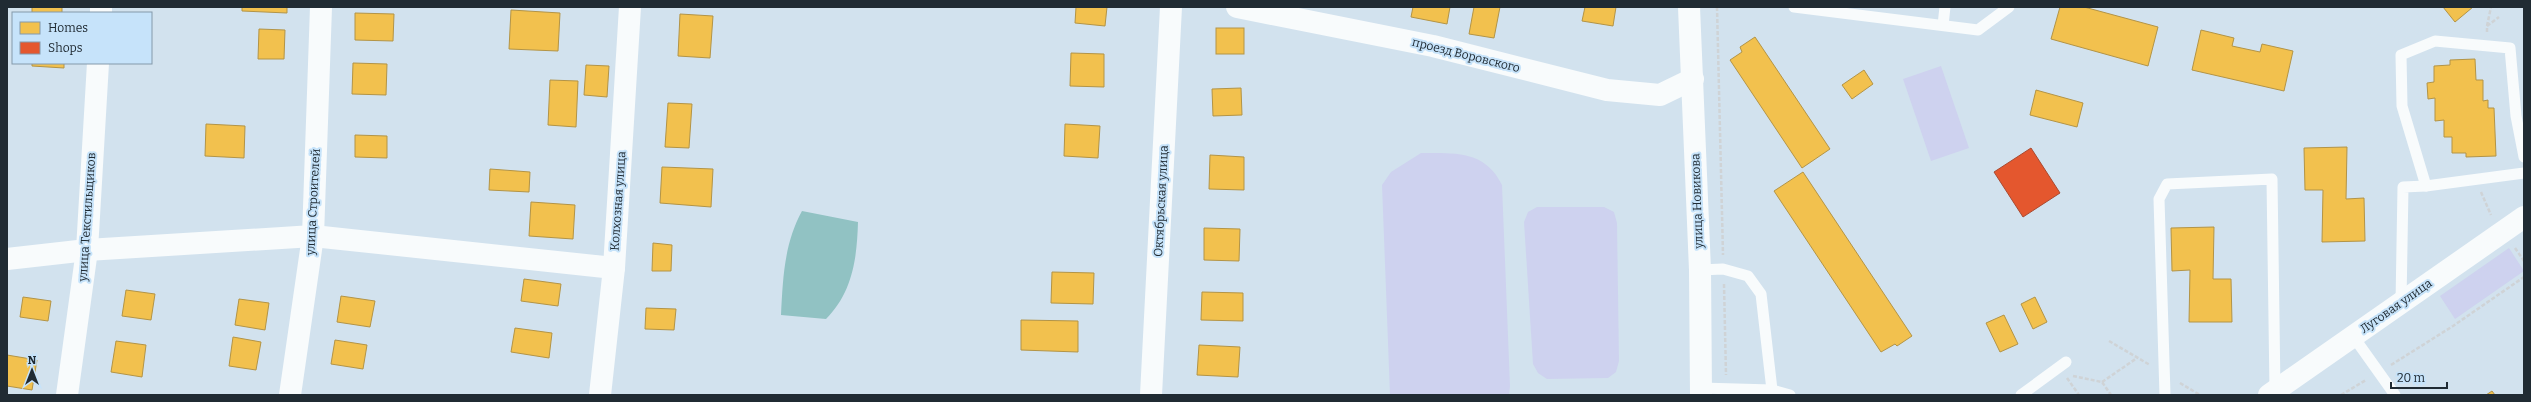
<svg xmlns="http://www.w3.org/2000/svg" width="2531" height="402" viewBox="0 0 2531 402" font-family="Bitter,serif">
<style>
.green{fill:#ced2ef}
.water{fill:#91c2c3}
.homes{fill:#f2c14e;stroke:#b39446}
.shops{fill:#e4572e;stroke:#a94a30}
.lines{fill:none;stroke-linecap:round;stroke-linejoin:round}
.path{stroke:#cfd3d6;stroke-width:2.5;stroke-dasharray:4 2;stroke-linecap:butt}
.service{stroke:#f8fbfc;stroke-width:11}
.minor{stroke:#f8fbfc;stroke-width:22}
.labels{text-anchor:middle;stroke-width:4;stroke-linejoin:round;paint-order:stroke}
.street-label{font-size:12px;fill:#202b33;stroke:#c6e3fa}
</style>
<rect width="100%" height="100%" fill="#d2e2ee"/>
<!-- green -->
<g class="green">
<path d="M1941,66l28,82 -38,13 -28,-82z"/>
<path d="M1421,153c34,0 64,-3 81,32l8,201 -1,9h-119l-8,-210 9,-13z"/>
<path d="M1537,207h67l10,5 3,11 2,138 -3,11 -8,6 -61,1 -9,-6 -5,-9 -9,-142 4,-10z"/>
<path d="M2509,248l15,23 -69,48 -15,-23z"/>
</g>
<!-- water -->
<path class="water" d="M802,211l56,11c-1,35 -5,70 -32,97l-45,-4c2,-37 3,-71 21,-104z"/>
<!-- homes -->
<g class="homes">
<rect x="32" y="7" width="30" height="6"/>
<path d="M242,7h45v6l-45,-2z"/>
<path d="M1076,7h31l-2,19 -30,-3z"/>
<path d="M1413,7h37l-3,17 -36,-7z"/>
<path d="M1474,7h26l-6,31 -25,-4z"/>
<path d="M1585,7h31l-3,19 -31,-5z"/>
<path d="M2060,7h24l74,20 -10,39 -97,-27z"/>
<path d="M2443,7h30l-18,15z"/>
<path d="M511,10l49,3 -2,38 -49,-2z"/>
<path d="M355,13l39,1 -1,27 -38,-1z"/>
<path d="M680,14l33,2 -3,42 -32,-2z"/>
<rect x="1216" y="28" width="28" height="26"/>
<path d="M259,29l26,1 -1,29h-26z"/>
<path d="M2201,30l33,8 -2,8 28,6 2,-8 31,7 -9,40 -92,-21z"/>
<path d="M1755,37l75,112 -28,19 -72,-108 12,-8 -2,-5z"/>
<path d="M1071,53l33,1v33l-34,-1z"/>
<path d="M2475,59l1,21h7v21l5,-1v8h6l2,48 -30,1v-4h-14v-16h-8v-17l-9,1v-23l-7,1 -1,-16 7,-1v-16l16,-1v-5z"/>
<path d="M32,63h32v5l-32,-2z"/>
<path d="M353,63l34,1 -1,31 -34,-1z"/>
<path d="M586,65l23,1 -2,31 -23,-2z"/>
<path d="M1864,70l9,14 -21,15 -10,-14z"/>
<path d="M550,80l28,1 -2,46 -28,-2z"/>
<path d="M1241,88l1,27 -29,1 -1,-27z"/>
<path d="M2036,90l47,13 -6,24 -47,-12z"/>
<path d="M668,103l24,1 -3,44 -24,-1z"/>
<path d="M206,124l39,2 -1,32 -39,-2z"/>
<path d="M1065,124l35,2 -2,32 -34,-2z"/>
<path d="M355,135l32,1v22l-32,-1z"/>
<path d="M2347,147l-1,52 18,-1 1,43 -43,1 1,-52h-18l-1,-42z"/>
<path d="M1210,155l34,2v33l-35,-1z"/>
<path d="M662,167l51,2 -2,38 -51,-4z"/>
<path d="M490,169l40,3 -1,20 -40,-2z"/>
<path d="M1803,172l109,164 -15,10 -2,-2 -14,8 -107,-161z"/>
<path d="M531,202l44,3 -2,34 -44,-3z"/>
<path d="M2214,227l-1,52h18l1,43h-43l1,-52 -18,1 -1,-43z"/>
<path d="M1204,228l36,1 -1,32 -35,-1z"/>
<path d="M653,243l19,2 -1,26h-19z"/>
<path d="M1052,272l42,1 -1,31 -42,-1z"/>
<path d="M524,279l37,5 -3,22 -37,-5z"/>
<path d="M126,290l29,4 -4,26 -29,-4z"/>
<path d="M1202,292l41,1v28l-42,-1z"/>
<path d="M341,296l34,5 -5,26 -33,-5z"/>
<path d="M23,297l28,4 -3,20 -28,-4z"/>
<path d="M2035,297l12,25 -14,7 -12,-25z"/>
<path d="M239,299l30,4 -4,27 -30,-5z"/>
<path d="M646,308l30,1 -2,21 -29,-1z"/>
<path d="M2004,315l14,29 -18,8 -14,-29z"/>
<path d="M1021,320l57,1v31l-57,-2z"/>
<path d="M515,328l37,5 -3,25 -38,-6z"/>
<path d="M233,337l28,5 -5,28 -27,-4z"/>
<path d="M335,340l32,5 -4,24 -32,-5z"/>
<path d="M116,341l30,4 -4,32 -31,-5z"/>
<path d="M1199,345l41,2 -2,30 -41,-2z"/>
<path d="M7,355l30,5 -5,30 -25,-4z"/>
<path d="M2492,391l3,4h-9z"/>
</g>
<!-- shops -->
<path class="shops" d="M2031,148l29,45 -37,24 -29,-45z"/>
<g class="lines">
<!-- path -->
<g class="path">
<path d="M1717,7l6,248"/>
<path d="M2487,26l4,-19"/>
<path d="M2487,32v-6l12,-9"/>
<path d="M2481,192l10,23"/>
<path d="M2515,248l9,13"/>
<path d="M1724,284l2,91"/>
<path d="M2109,341l41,24"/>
<path d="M2391,365l62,-39 71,-49"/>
<path d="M2073,376l29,6 9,13"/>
<path d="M2067,378l12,17"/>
<path d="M2102,382l35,-24"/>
<path d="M2180,383l20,12"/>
<path d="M2341,395l25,-15"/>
</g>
<!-- service -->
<g class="service">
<path d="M1794,7l184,23 31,-23"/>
<path d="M1943,25l2,-18"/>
<path d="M2426,186l-24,-80 -1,-51 34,-14 75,7 6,68 8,41"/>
<path d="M1700,270l23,-1 25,7 13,18 11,96 18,5"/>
<path d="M2401,303l2,-116 23,-1 98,-13"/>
<path d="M2353,336l42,59"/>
<path d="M1701,388l71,2"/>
<path d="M2021,395l45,-33"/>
<path d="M2165,395l-6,-196 8,-15 105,-5 3,212"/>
</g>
<!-- minor -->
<g class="minor">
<path d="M1237,7l196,39 174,44 53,5 33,-16"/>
<path d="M1689,7l11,263 1,125"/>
<path d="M101,13v-6"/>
<path d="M7,259l80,-9 226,-14 301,32"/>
<path d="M67,395l20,-145 11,-187"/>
<path d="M290,395l23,-159 8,-229"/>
<path d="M600,395l14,-127 16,-261"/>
<path d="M1151,395l20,-388"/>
<path d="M2269,395l255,-178"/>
</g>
</g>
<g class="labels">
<!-- street labels -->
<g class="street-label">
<text transform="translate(1466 55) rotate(14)" y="4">проезд Воровского</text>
<text transform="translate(618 201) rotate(-86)" y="4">Колхозная улица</text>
<text transform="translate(1161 201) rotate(-87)" y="4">Октябрьская улица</text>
<text transform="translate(1697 201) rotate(-92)" y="4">улица Новикова</text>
<text transform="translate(313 202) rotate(-87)" y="4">улица Строителей</text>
<text transform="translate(87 217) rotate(-86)" y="4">улица Текстильщиков</text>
<text transform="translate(2396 306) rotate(-35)" y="4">Луговая улица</text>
</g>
</g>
<!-- border -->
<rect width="2531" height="402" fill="none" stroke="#202b33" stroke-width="16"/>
<!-- legend -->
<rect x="12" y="12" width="140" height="52" fill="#c6e3fa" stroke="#8499aa"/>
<rect x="20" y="22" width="20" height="12" fill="#f2c14e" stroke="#8499aa"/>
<text x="48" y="32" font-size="12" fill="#202b33">Homes</text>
<rect x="20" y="42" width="20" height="12" fill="#e4572e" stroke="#8499aa"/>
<text x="48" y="52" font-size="12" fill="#202b33">Shops</text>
<!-- north arrow -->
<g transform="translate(32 370)" stroke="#c6e3fa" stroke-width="3" paint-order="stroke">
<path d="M0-3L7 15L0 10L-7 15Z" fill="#202b33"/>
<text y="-6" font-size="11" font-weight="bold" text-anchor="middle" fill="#202b33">N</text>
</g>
<!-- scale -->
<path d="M2391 382v6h56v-6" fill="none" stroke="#202b33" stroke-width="2"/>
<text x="2397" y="382" font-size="12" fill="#202b33" stroke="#c6e3fa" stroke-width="3" paint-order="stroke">20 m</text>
</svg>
